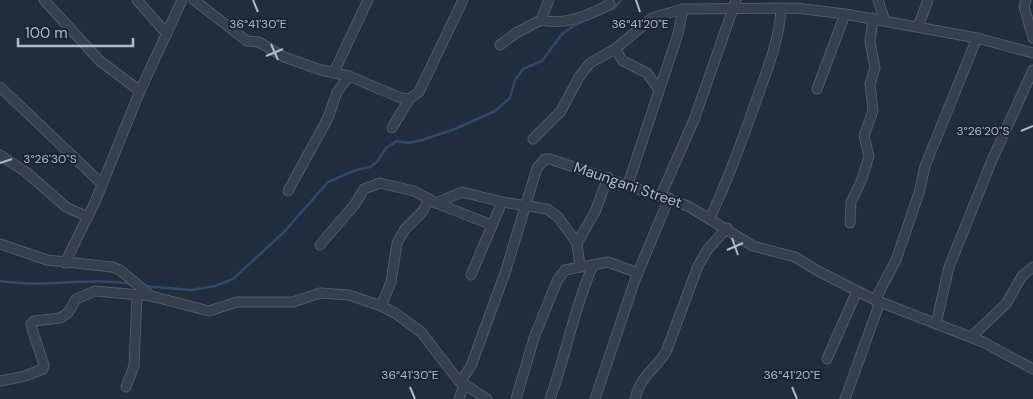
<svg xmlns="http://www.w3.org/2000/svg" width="1033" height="399" viewBox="0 0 1033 399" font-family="'DM Sans',sans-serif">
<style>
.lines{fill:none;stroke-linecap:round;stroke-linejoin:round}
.stream{stroke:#324868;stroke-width:2.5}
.street-casing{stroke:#505a69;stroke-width:11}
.street{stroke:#353f4e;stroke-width:9}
.ticks{fill:none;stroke:#b0baca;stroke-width:2}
.labels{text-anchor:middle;stroke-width:4;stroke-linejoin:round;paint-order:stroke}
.street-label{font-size:15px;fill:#b0baca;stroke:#1a2433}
.ticks-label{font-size:12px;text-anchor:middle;fill:#b0baca;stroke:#1a2433;stroke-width:4;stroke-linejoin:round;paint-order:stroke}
</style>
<rect width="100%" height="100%" fill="#202d3f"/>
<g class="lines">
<!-- stream -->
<g class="stream">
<path d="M0,281c44,7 88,-4 132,3"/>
<path d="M143,286l48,4 24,-4 18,-7 51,-47 44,-50 28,-12 14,-3 7,-5 9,-14 11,-7 11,2 14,-3 33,-11 40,-18 15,-13 5,-18 8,-11 19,-8 20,-27 13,-9 39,-17 7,-8"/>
</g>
<defs>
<g id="street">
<path d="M44,0l56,61 40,30"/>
<path d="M137,0l30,34"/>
<path d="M194,0l53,41 12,1 25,15 37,13 28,6 52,22 8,1 10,-7 44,-92"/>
<path d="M878,0l7,21"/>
<path d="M1026,0l-2,6 9,32"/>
<path d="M541,20l8,-20"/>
<path d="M918,27l10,-27"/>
<path d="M500,45l16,-12 25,-13c23,6 49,-5 69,-16"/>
<path d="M615,49l8,12 24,12 12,17"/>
<path d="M334,72l34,-72"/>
<path d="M0,87l102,97"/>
<path d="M817,89l28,-75"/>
<path d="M392,128l17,-29"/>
<path d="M533,139l28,-28 18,-34 11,-14 25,-14 37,-31 31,-9 113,-1 49,6 132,24 56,15"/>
<path d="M0,155l26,17 40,35 22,10"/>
<path d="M628,184l50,-150 5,-25"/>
<path d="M288,191l40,-73 9,-26 12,-16"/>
<path d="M661,195l33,-75 42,-120"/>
<path d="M436,203l26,-11 40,10 45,7 11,8 19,26"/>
<path d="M710,218c18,-37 31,-75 45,-114 11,-32 24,-61 26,-95"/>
<path d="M850,223l1,-21 11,-23 7,-23 -5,-20 9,-25 -3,-27 5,-16 -5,-26 3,-24"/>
<path d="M0,244l47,16 65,7 8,3 31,26 58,15 28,-9h56l27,-9 29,2 32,11 14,7 26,19 37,48 29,19"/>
<path d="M320,245l35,-41 9,-15 16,-6 34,8 22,12 56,22"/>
<path d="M65,263l30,-61 45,-111 42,-91"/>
<path d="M580,266l-3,-23 18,-31 13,-35"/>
<path d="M471,275l31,-73"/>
<path d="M875,300l21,-40 23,-67 6,-27 52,-128"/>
<path d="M381,306l10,-24 6,-39 8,-14 18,-18 6,-12"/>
<path d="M936,324l13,-57 43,-107 41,-90"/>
<path d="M971,337l35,-33 16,-28 11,-9"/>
<path d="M827,359l30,-68"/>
<path d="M0,381l25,-5 18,-7 1,-4 -12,-36 -1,-5 3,-3 26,-3 8,-5 8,-14 19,-8 56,5"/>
<path d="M460,382l11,-16 34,-93 32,-105 8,-9h5l138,47 65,40 42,11 23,14 57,29 108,42 50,27"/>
<path d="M126,387l8,-21 3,-71"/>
<path d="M459,399l5,-14"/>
<path d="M516,399l18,-61 23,-57 8,-11 43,-8 30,11"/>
<path d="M550,399c16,-44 24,-91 43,-134"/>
<path d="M595,399l40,-119 34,-82"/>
<path d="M635,399c6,-24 18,-27 31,-47l32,-86 10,-17 19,-21"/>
<path d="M845,399l35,-97"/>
</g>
</defs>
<!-- street casing -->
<use href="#street" class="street-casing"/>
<!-- street -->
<use href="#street" class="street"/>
</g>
<!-- ticks -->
<path class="ticks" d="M253,0l5,12M636,0l4,12M271,44l7,16M266,56l17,-7M1021,131l12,-5M0,163l12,-4M732,238l6,17M727,250l16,-7M410,387l5,12M792,387l5,12"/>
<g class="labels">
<!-- street labels -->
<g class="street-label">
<text transform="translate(628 185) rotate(19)" y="5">Maungani Street</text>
</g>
</g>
<g class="ticks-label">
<text x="258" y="28">36°41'30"E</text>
<text x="640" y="28">36°41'20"E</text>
<text x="983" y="135">3°26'20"S</text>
<text x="50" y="163">3°26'30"S</text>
<text x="410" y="379">36°41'30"E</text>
<text x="792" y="379">36°41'20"E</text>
</g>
<!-- scale -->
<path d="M18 38v8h115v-8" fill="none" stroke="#b0baca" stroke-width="2.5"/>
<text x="25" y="38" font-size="15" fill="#b0baca" stroke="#1a2433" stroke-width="4" paint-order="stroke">100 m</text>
</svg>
